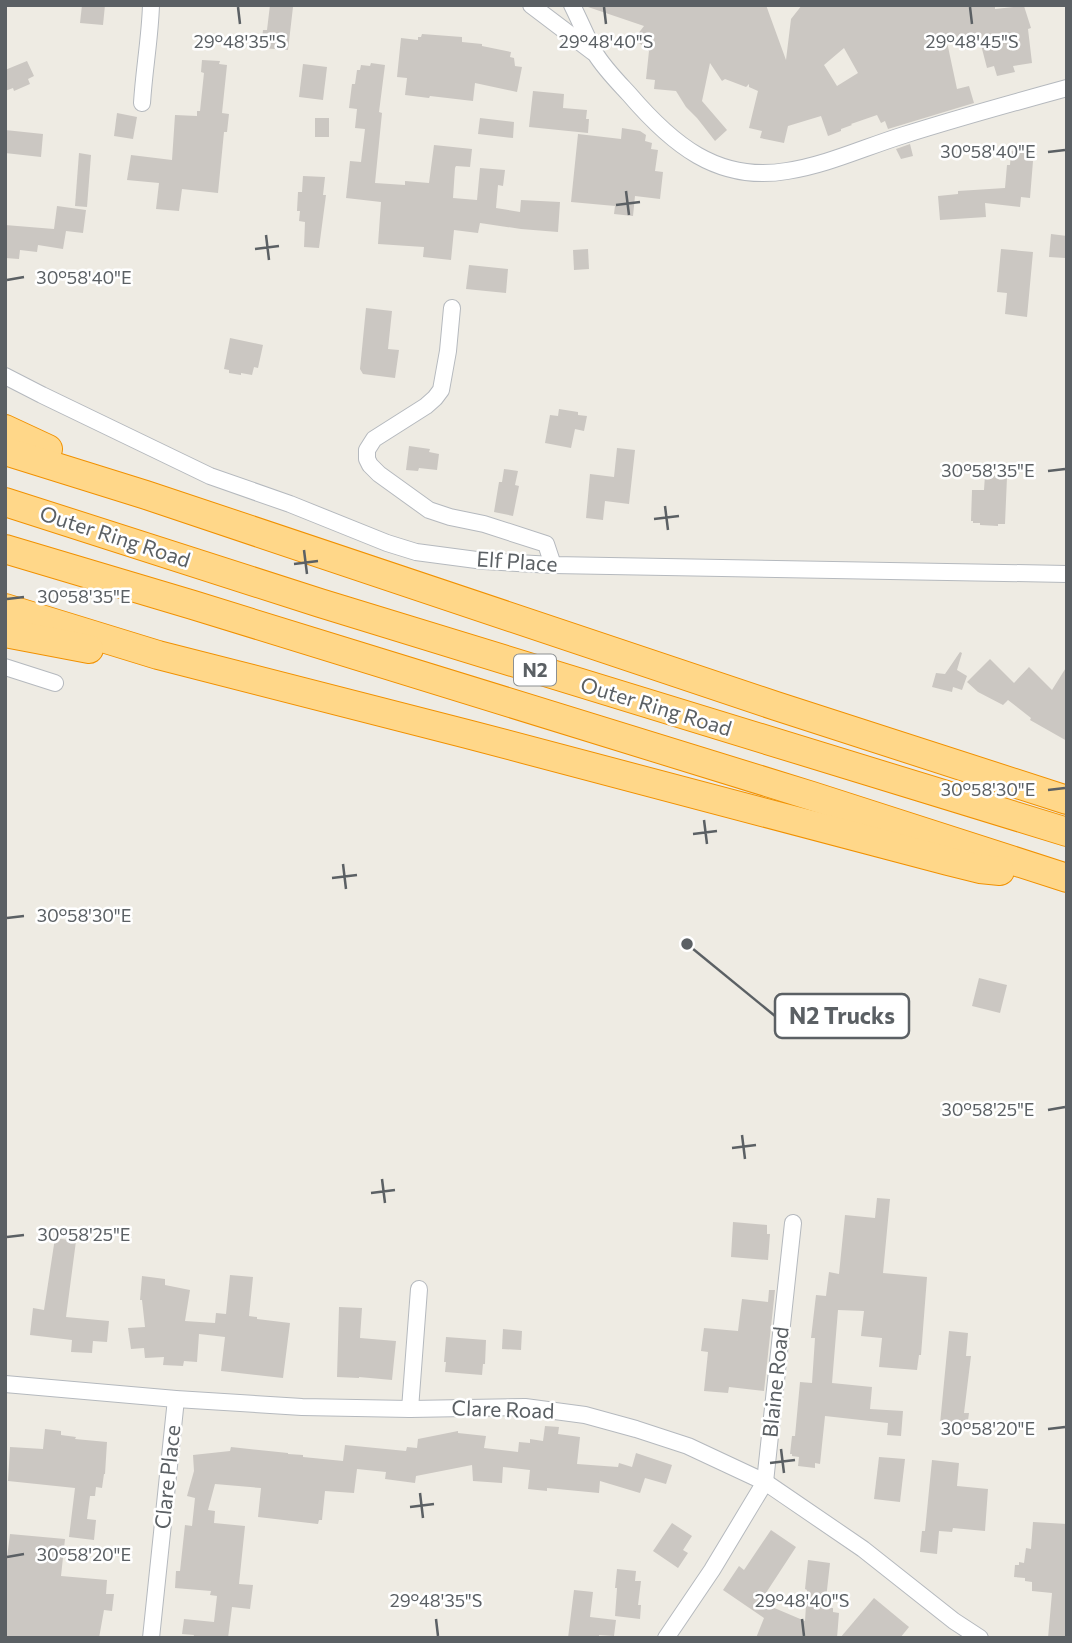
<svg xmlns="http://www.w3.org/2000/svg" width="1072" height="1643" viewBox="0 0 1072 1643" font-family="Commissioner,sans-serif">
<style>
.building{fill:#cbc7c2;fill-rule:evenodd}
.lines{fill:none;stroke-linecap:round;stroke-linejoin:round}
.street-casing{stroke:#b5b9be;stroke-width:18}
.highway-casing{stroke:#f19100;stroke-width:30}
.street{stroke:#fff;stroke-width:16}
.highway{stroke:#ffd789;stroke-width:28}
.ticks{fill:none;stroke:#5b6064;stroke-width:2.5}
.labels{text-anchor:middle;stroke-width:5;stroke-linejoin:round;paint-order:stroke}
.shield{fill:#fff;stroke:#8c9092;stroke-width:2}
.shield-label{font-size:19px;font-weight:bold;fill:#5b6064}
.street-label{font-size:21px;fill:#5b6064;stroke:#fff}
.ticks-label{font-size:18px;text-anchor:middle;fill:#5b6064;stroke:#fff;stroke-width:5;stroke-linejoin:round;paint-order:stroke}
.leader{fill:none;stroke:#5b6064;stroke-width:2.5}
.callout-dot{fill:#5b6064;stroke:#fff;stroke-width:2.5}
.callout{fill:#fff;stroke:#5b6064;stroke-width:2.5}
.callout-label{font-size:23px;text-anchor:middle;font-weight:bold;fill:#5b6064}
</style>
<rect width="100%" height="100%" fill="#eeebe3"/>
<!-- building -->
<g class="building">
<path d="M82,5h23l-2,20 -23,-2z"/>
<path d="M270,5l23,2 -5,43 -27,-2 2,-18h4z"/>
<path d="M588,5h178l20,55 5,-41 11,-14h193v4l29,-3 7,22 -3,1 4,34 -19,3 2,6 -18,4 -3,-10 -7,2 -6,-23 -2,1 -2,-8 -30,4 10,47 12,-3 5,17 -86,26 -3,-8 -4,2 -4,-8 -26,9 1,1 -11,4v2l-13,5 -7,-20 -33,10 -4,17 -24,-5 2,-7 -13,-3 9,-37 -9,-4v-3l-3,3 -21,-8 -3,2 -12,-18 -8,38 25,29 -12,11 -18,-23 -11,-11 -10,-16 -22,-2 1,-9 -9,-1 3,-28 -15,-12 10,-13 -56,-19zM844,48l14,25 -21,13 -13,-21z"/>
<path d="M422,34l40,3v5l20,2v2l29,6 -1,5 4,1 1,8 7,1 -5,25 -42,-9 -2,18 -43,-5 -1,2 -24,-3 2,-17 -10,-1 4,-39 17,2v-3h3z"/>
<path d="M202,60l18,1 -1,3 8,1 -5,48 7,1 -2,18h-3l-6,61 -36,-4 -3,22 -23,-2 3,-26 -32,-3 4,-25 41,5 3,-45 22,1v-5h3l4,-38 -3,-1z"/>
<path d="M27,61l7,15 -6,3 2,5 -16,7 -1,-3 -8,3v-21z"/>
<path d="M371,63l14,2 -6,47 3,1 -7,70 30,2v-4l24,2 5,-38 38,4 -2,18 -14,-1 -1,2 -2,30 24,2 3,-32 25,2 -2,16 -5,-1 -2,23 24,4 1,-12 39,2 -2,30 -37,-3 -41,-6 -2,10 -24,-3 -3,30 -28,-3 1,-10 -46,-3 3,-42 -35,-4 4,-37 11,1 4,-33 -10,-1 2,-19 -8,-1 3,-24h3l2,-14h3l1,-5 9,1z"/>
<path d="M303,64l24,3 -4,33 -24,-3z"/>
<path d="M533,91l31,3 -1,14 24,2 -1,9h3l-1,14 -59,-6z"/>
<path d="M117,113l20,4 -4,22 -19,-3z"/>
<rect x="315" y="118" width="14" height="19"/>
<path d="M480,118l34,4 -1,16 -35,-4z"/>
<path d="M622,128l18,3 6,4 -1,6 7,2 -1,6 7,1 -3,21 8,1 -3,27 -25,-3 -2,20 -19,-2 1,-8 -44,-4 7,-68 43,5z"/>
<path d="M5,130l38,4 -2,23 -36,-4z"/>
<path d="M910,144l3,12 -12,3 -5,-10z"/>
<path d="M1011,151l14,1v8l8,1 -3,37 -9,-1 -1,10 -35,-4 1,14 -46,3 -2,-24 20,-2v-3l47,-3 2,-23h3z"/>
<path d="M79,153l12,2 -4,52 -12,-1z"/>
<path d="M303,176l22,1 -2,18h3l-7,53 -15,-1 1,-25 -6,-1 1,-10h-3l1,-19h4z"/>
<path d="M57,206l29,4 -3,23 -17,-2 -3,18 -25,-4 -1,7 -17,-2 -1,9 -14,-1v-33l49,4z"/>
<path d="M1051,234l16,2 -2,22 -16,-1z"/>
<path d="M588,249l1,20 -15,1 -1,-20z"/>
<path d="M1001,249l32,3 -6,65 -22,-3 2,-21 -10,-1z"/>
<path d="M469,265l39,4 -2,24 -40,-4z"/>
<path d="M366,308l26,3 -4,38 11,1 -4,28 -32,-4 -3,-5z"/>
<path d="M230,338l33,7 -5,23 -4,-1 -2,8 -11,-2v2l-12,-2v-3l-5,-1z"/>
<path d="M559,409l19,3v3l9,1 -3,15 -9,-2 -4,19 -26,-5 5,-28 8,1z"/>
<path d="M409,446l21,3 -1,3 10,2 -2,16 -18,-2 -1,3 -12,-1z"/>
<path d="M617,448l18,2 -6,54 -24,-3 -2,19 -17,-2 4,-44 24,3z"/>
<path d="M504,469l14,2 -3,14 4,1 -6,30 -19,-4 5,-30h3z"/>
<path d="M985,475l22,2 -2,47h-7v2l-18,-1v-2h-7v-2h-2l1,-31h12z"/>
<path d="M960,652l2,1 -5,17 10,6 -5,14 -9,-3 -1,5 -20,-5 4,-14 9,1z"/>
<path d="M990,659l24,24 15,-16 23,23 15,-24v75l-37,-21 1,-2 -23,-18 -5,5 -25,-13 -11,-10z"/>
<path d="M979,978l28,7 -7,28 -28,-7z"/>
<path d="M877,1198l13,1 -7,74 44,4 -6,78h-2l-2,15 -38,-3 3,-29 -21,-2 3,-25 -26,-1 -6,73 40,4 -2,22 33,2 -2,25 -14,-1 1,-12 -63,-7 -5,48 -5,-1v5l-17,-2 1,-9 -7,-1v-2h-2l2,-18h3l5,-54 12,1 3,-45h-4l5,-43 10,1 3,-24 10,2 6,-59 30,3z"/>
<path d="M733,1222l34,3v9h3l-2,26 -37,-3z"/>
<path d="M55,1238l21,3 -10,76 43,4 -2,21 -14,-1 -1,12 -21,-1 1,-12 -42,-5 3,-27 11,2z"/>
<path d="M230,1275l23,2 -4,39 8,1v2l33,4 -7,55 -62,-7 4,-34 -26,-3 -2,28 -13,-1 -1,5 -20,-1 1,-8 -19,1 -1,-10 -13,1 -3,-21 17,-1 -3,-27h-2l2,-24 23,3v6l25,5 -5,31 30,2 1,-10 10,1z"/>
<path d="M769,1290h6l-11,101 -35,-4 -1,6 -24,-2 4,-39 -7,-1 3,-23 34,3 4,-32 26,3z"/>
<path d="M339,1307l23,1 -2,30 36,3 -4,39 -33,-3v1l-22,-1z"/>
<path d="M503,1329l19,2 -1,19 -19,-1z"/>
<path d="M949,1331l19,2 -2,23h5l-7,57h5l-2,15 -27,-4z"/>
<path d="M446,1337l40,3 -1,24h-2l-1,11 -37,-3 1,-10h-2z"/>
<path d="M545,1426l14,1 -1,7 22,3 -3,27 41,3 1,-4 13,4 4,-14 36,12 -6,19 -21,-6 -5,15 -40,-12 -1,12 -52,-5v3l-19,-2 2,-19 -27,-3 -1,16 -29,-2 -1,-16 -56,11 -1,7 -30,-4 1,-7 -29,-3 -3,24 -29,-2 -3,29h-3l-1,4 -60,-7 3,-29 -46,-4 -7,26 7,1 -1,12 31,3 -6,58 14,1 -3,24 -18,-2 -4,31h-35l1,-3 -12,-1 2,-15 30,3 3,-26 -7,-1 1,-4 -36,-3 1,-17h4l5,-46 7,1 3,-28 -8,-2 7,-25 -1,-16 37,-4 1,-4 57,6v1l15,1v2l40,4 2,-16 61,6 1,-4 10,1 1,-9 40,-8v2l28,3 -2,12 34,4 1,-10 11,1v-4l13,2z"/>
<path d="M45,1429l16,2v4l15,2 -1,2 32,3 -2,32h-1l-2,14 -6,-1 -1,9h-5l-3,23 9,1 -2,20 -25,-3 6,-49 -67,-7 2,-34 33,2z"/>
<path d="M879,1457l26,2 -5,43 -26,-3z"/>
<path d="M932,1460l27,3 -2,23 31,3 -3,42 -32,-3 -1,4 -13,-1 -2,23 -17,-2 2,-21h3z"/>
<path d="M1033,1522l34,2v57l-2,16h2v41h-19l4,-45 -20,-2v-9l-7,-1v-3l-11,-1 1,-12h4v-3l5,1 2,-15 5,1z"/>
<path d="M672,1523l20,13 -9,14 5,3 -10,15 -25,-17z"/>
<path d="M771,1530l25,17 -36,55 45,19 2,-31 -2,-1 3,-29 22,3 -5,45h8v4l6,1 -2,25h-81l8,-20 -41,-28 16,-24 5,4z"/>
<path d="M10,1534l55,5 -4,37 46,4 -1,14h8l-2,17 -8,-1 -5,28h-94v-65z"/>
<path d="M617,1569l19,2 -1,10h6l-3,24h3l-1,14 -25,-3 2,-28h-2z"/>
<path d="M574,1590l19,2 -3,25 26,3 -2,16 -15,-1v3h-31z"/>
<path d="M874,1598l35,29 -9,11h-60z"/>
</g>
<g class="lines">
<defs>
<g id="street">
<path d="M531,5l62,47"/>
<path d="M572,5c8,16 15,33 23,48 9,15 22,28 34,41 42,49 88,89 158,77 40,-6 78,-24 117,-36 54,-17 108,-32 163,-47"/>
<path d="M142,103c2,-33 8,-65 9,-98"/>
<path d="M452,308l-4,43 -7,39 -6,8 -9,8 -52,33 -7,11v9l3,6 9,9 50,36 21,7 34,7 62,20 7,21"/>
<path d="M5,376l37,19 168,81 80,28 97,39 29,9 68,9 69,4 514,9"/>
<path d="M5,667l50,16"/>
<path d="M5,1384l171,15 126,8 108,2 115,-2 60,8 51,14 52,17 77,36 98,67 91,72 26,17"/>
<path d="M410,1409l9,-120"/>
<path d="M151,1638l25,-239"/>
<path d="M666,1638l46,-68 53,-88 28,-259"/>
</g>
<g id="highway">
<path d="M5,429l43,20"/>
<path d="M5,451l141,44 630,211 291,94"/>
<path d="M5,502l315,101 747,229"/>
<path d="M5,549l188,56 619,191 255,82"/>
<path d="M5,608l153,47 309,79 481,127 32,8 20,2"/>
<path d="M5,633l84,16"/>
</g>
</defs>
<!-- street casing -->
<use href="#street" class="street-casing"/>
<!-- highway casing -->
<use href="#highway" class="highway-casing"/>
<!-- street -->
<use href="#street" class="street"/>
<!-- highway -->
<use href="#highway" class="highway"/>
</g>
<!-- ticks -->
<path class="ticks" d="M238,7l2,17M604,7l2,17M970,7l2,17M1048,152l17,-2M626,191l3,24M616,205l24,-3M266,235l3,25M255,249l24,-3M7,280l17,-3M1048,471l17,-2M665,506l3,24M654,519l25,-3M304,550l3,24M294,564l24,-3M7,599l17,-2M1048,790l17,-2M704,820l3,24M693,834l24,-3M343,864l3,25M332,878l25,-3M7,918l17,-2M1048,1110l17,-3M742,1135l3,24M732,1148l24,-3M382,1179l3,24M371,1193l24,-3M7,1237l17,-2M1048,1429l17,-2M781,1449l3,24M770,1463l25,-3M420,1493l3,25M410,1507l24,-3M7,1557l17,-3M436,1619l2,17M802,1619l2,17"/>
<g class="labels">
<!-- shield labels -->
<rect class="shield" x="514" y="654.5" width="42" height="31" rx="5"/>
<g class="shield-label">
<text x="535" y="677">N2</text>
</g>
<!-- street labels -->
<g class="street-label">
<text transform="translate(115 537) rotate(18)" y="7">Outer Ring Road</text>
<text transform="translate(517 562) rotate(4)" y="7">Elf Place</text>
<text transform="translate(656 707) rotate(17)" y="7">Outer Ring Road</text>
<text transform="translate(776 1382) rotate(-84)" y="7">Blaine Road</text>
<text transform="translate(503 1410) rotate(2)" y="7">Clare Road</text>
<text transform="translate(168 1477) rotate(-84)" y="7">Clare Place</text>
</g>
</g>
<g class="ticks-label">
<text x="240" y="48">29°48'35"S</text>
<text x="606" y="48">29°48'40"S</text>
<text x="972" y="48">29°48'45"S</text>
<text x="988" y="158">30°58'40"E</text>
<text x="84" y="284">30°58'40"E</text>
<text x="988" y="477">30°58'35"E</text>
<text x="84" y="603">30°58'35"E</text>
<text x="988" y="796">30°58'30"E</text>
<text x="84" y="922">30°58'30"E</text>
<text x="988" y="1116">30°58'25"E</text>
<text x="84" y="1241">30°58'25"E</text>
<text x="988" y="1435">30°58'20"E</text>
<text x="84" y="1561">30°58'20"E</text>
<text x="436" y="1607">29°48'35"S</text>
<text x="802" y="1607">29°48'40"S</text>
</g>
<!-- callouts -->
<path class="leader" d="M687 944L775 1016"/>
<circle class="callout-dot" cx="687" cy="944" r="7"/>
<rect class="callout" x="775" y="994" width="134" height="44" rx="7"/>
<g class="callout-label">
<text x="842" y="1024">N2 Trucks</text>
</g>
<!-- border -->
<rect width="1072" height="1643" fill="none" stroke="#5b6064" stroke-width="14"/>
</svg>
